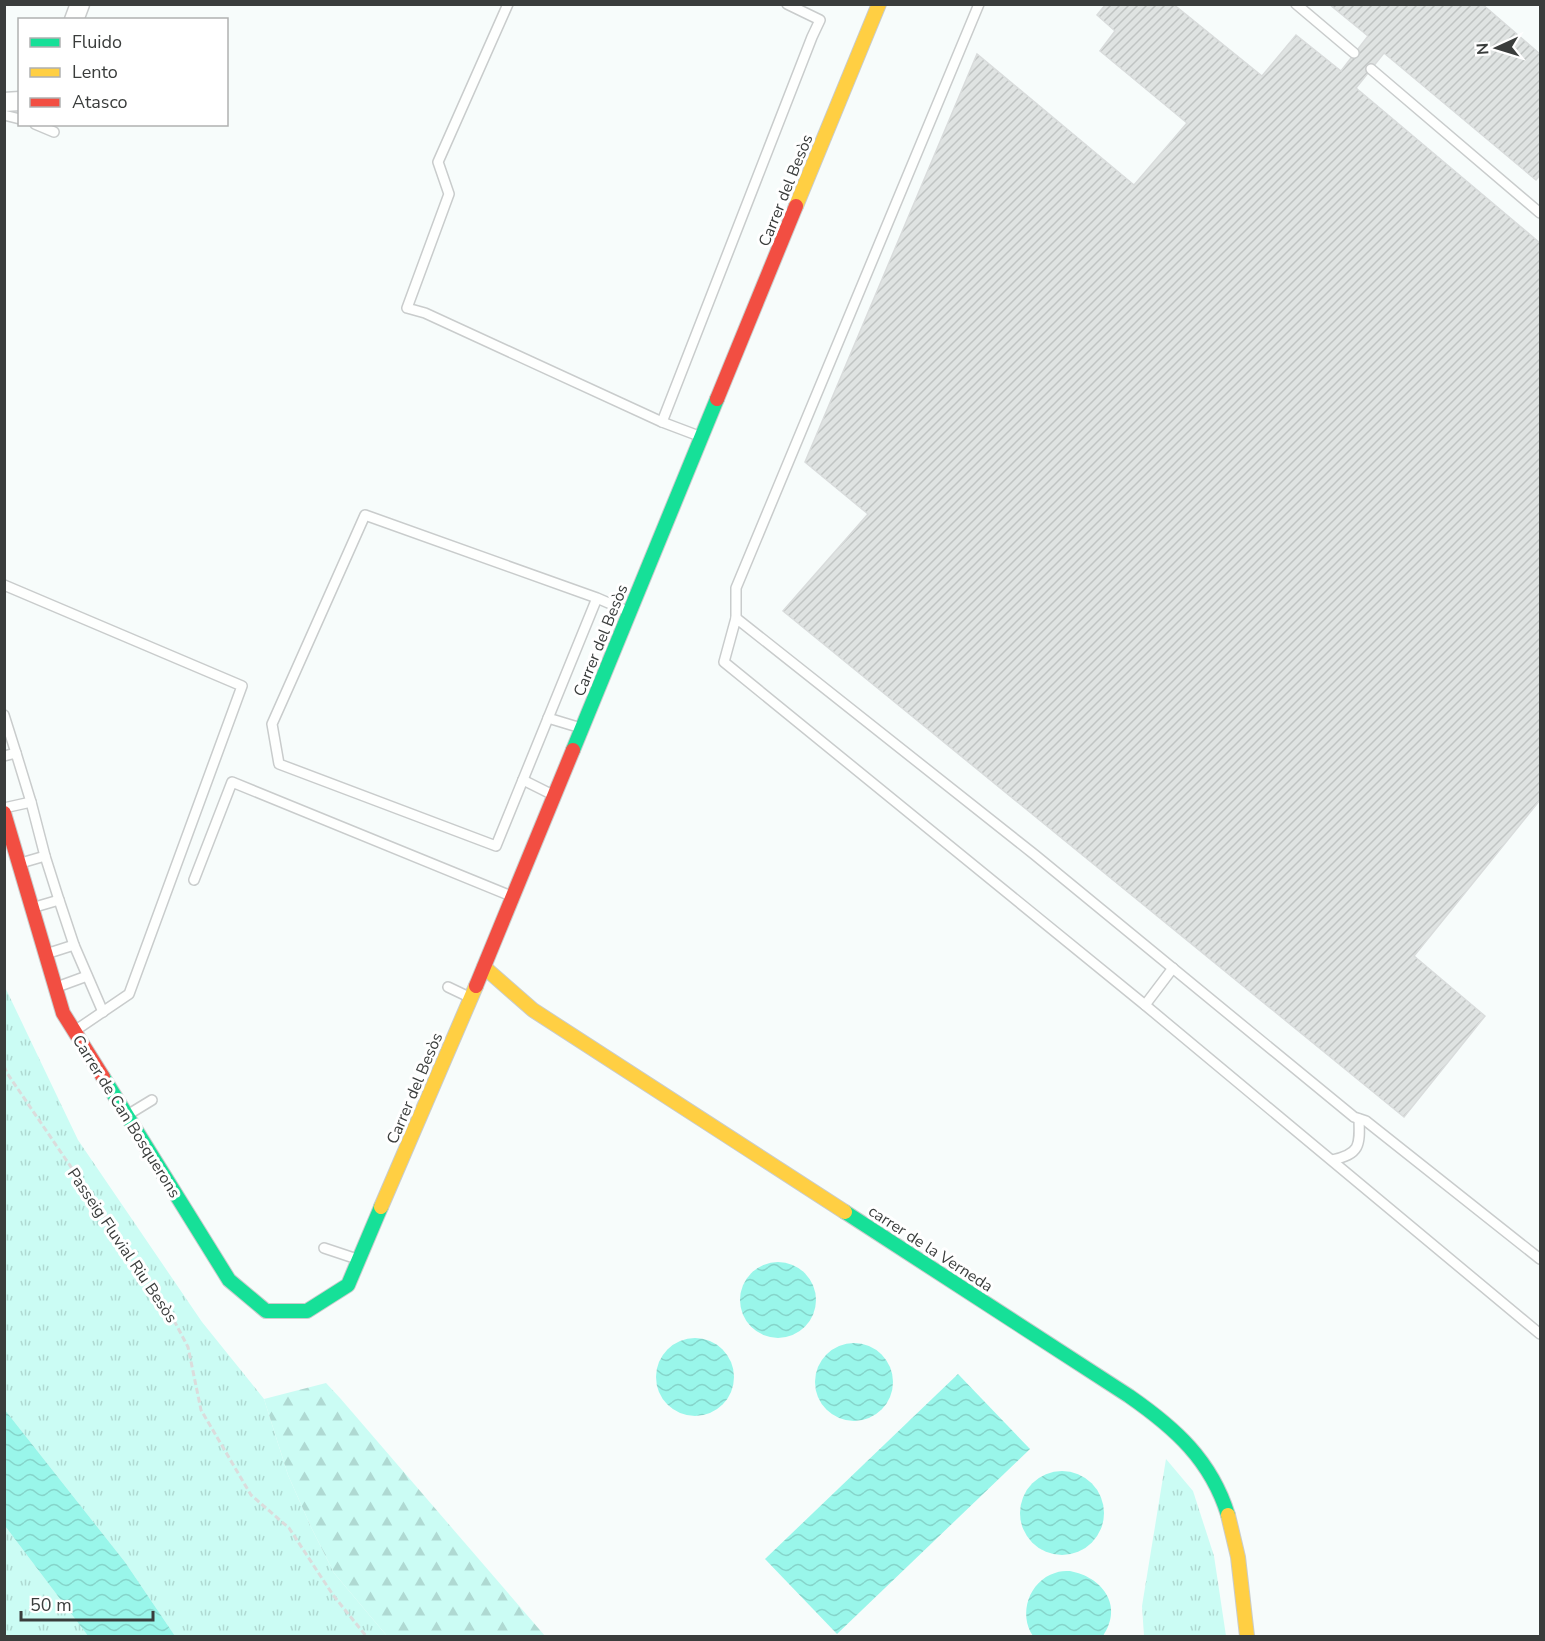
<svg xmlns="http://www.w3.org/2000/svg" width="1545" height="1641" viewBox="0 0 1545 1641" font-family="'Nunito Sans',sans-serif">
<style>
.grass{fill:url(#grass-tufts)}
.forest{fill:url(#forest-firs)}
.water{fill:url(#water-waves)}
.building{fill:url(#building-hatch);stroke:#d9dcdc;stroke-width:1.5}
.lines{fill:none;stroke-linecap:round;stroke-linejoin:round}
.lane-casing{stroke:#c9cccc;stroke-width:12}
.street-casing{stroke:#c9cccc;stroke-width:21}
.fast-casing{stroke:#c9cccc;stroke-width:16}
.slow-casing{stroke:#c9cccc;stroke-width:16}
.jam-casing{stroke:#c9cccc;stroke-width:16}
.path{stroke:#dbdcdc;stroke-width:3;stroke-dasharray:6 3;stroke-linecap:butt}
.lane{stroke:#fefffe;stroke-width:9}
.street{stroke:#fefffe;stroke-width:18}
.fast{stroke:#16e098;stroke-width:14}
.slow{stroke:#ffcf43;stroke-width:14}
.jam{stroke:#f24e42;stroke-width:14}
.labels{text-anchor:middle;stroke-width:6;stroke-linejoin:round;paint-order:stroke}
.street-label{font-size:16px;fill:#3a3d3c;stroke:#fff}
</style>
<defs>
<pattern id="grass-tufts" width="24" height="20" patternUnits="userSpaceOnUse" patternTransform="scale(1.5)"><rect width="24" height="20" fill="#cbfcf4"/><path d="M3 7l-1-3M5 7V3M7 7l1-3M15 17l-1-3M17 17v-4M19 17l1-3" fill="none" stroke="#afd9d2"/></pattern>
<pattern id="forest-firs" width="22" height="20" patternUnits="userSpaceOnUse" patternTransform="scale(1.5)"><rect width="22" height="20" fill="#cbfcf4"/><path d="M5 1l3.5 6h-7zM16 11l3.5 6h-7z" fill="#afd9d2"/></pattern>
<pattern id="water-waves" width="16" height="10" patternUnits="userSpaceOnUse" patternTransform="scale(1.5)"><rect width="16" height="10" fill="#99f6ea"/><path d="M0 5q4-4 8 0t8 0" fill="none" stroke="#85d4ca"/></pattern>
<pattern id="building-hatch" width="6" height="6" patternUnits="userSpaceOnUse" patternTransform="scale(1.5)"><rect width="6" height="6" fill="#dfe3e2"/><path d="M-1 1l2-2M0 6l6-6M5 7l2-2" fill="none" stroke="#c0c4c3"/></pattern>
</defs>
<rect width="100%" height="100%" fill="#f7fcfb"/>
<!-- grass -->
<g class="grass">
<path d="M4,985l74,155 124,182 62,77 24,76 23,52 23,46 53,63h-212l-50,-74 -120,-152z"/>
<path d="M1166,1459l27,32 21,65 12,80h-82l-2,-30z"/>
<path d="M4,1526h1l83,110h-83z"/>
</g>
<!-- forest -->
<path class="forest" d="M326,1383l14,15 205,238h-158l-53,-63 -23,-46 -23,-52 -24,-76z"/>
<!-- water -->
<g class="water">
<circle cx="778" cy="1300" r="38"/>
<circle cx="695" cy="1377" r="39"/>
<circle cx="854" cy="1382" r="39"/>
<path d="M958,1374l72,75 -193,185 -72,-75z"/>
<path d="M5,1410l120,152 50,74h-87l-83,-110z"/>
<circle cx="1062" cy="1513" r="42"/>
<path d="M1070,1571c32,6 54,34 33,65h-70c-15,-22 -4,-55 22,-63 5,-2 10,-2 15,-2z"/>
</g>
<!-- building -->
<path class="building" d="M1106,4h67l89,72 34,-41 45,36 27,-35 -39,-32h153l58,50v121l-4,5 -152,-127 -28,35 184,155v557l-126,156 71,60 -81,101 -621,-506 85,-97 -63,-52 172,-408 157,131 53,-62 -87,-72 15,-20 -18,-16z"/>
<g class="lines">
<defs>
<g id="lane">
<path d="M508,4l-70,158 11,32 -42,114 18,5 237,109 37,14"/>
<path d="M1296,4l58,49"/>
<path d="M1371,69l169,144"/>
<path d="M4,115l16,4"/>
<path d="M35,124l19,8"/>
<path d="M662,422l150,-385 8,-17 -33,-16"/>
<path d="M4,585l238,101 -113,308 -53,36"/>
<path d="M597,598l-232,-83 -93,209 7,40 217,82 101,-248 30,13"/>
<path d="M736,618v-30l243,-584"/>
<path d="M4,715l12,38"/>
<path d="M548,718l33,10"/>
<path d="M4,756l12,-3 15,49"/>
<path d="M523,780l30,15"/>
<path d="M4,808l27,-6 14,54"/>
<path d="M21,863l24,-7 14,44"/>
<path d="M194,880l38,-98 279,114"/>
<path d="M35,907l24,-7 15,45"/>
<path d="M49,953l25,-8 29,67"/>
<path d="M57,987l30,-11"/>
<path d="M448,987l21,10"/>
<path d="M1145,1005l28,-37"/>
<path d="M129,1114l23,-14"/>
<path d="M1332,1160c28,-6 28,-14 27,-41"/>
<path d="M324,1248l33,11"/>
<path d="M1540,1259l-174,-138 -12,-4 -319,-262 -299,-237 -12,44 421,343 395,329"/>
</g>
<g id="street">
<path d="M74,20l6,-16"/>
<path d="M4,102l16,-1"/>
</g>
<g id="fast">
<path d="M573,750l144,-351"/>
<path d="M103,1077l126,203 37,31h41l41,-26 33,-78"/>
<path d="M845,1212l284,184c46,32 82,64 99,119"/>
</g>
<g id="slow">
<path d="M796,206l83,-202"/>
<path d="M484,967l49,43 312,202"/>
<path d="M381,1207l95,-221"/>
<path d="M1228,1515l10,42 9,79"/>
</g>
<g id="jam">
<path d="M717,399l79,-193"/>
<path d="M4,813l59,200 40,64"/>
<path d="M476,986l97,-236"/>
</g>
</defs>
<!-- lane casing -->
<use href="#lane" class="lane-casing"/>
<!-- street casing -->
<use href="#street" class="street-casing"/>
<!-- fast casing -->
<use href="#fast" class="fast-casing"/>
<!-- slow casing -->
<use href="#slow" class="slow-casing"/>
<!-- jam casing -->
<use href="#jam" class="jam-casing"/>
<!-- path -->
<path class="path" d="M4,1066l3,7 162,238 19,36 13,63 50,85 38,33 44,67 33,41"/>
<!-- lane -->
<use href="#lane" class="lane"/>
<!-- street -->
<use href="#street" class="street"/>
<!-- fast -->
<use href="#fast" class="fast"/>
<!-- slow -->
<use href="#slow" class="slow"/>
<!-- jam -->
<use href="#jam" class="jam"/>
</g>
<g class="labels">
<!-- street labels -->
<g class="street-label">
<text transform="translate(785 190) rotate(-68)" y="6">Carrer del Besòs</text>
<text transform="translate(600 640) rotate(-68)" y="6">Carrer del Besòs</text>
<text transform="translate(414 1088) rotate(-67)" y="6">Carrer del Besòs</text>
<text transform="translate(127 1116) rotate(58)" y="6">Carrer de Can Bosquerons</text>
<text transform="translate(123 1245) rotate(56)" y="6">Passeig Fluvial Riu Besòs</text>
<text transform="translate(931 1248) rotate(33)" y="6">carrer de la Verneda</text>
</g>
</g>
<!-- border -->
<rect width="1545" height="1641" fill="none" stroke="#3a3d3c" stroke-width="12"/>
<!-- legend -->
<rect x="18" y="18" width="210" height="108" fill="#ffffff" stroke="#b0b1b1" stroke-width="1.5"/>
<rect x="30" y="38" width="30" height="9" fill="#16e098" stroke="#b0b1b1" stroke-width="1.5"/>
<text x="72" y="48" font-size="18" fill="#3a3d3c">Fluido</text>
<rect x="30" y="68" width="30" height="9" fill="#ffcf43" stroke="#b0b1b1" stroke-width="1.5"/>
<text x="72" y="78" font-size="18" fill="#3a3d3c">Lento</text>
<rect x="30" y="98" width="30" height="9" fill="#f24e42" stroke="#b0b1b1" stroke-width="1.5"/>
<text x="72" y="108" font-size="18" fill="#3a3d3c">Atasco</text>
<!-- north arrow -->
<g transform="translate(1497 48) rotate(266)" stroke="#ffffff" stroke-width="4.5" paint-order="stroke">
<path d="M0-4.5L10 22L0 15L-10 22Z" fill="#3a3d3c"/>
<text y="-9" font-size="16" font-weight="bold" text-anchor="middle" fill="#3a3d3c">N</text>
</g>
<!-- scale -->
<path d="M21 1611v9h132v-9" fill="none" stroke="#3a3d3c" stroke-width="3"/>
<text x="30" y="1611" font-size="18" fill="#3a3d3c" stroke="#ffffff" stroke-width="4.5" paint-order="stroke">50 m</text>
</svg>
